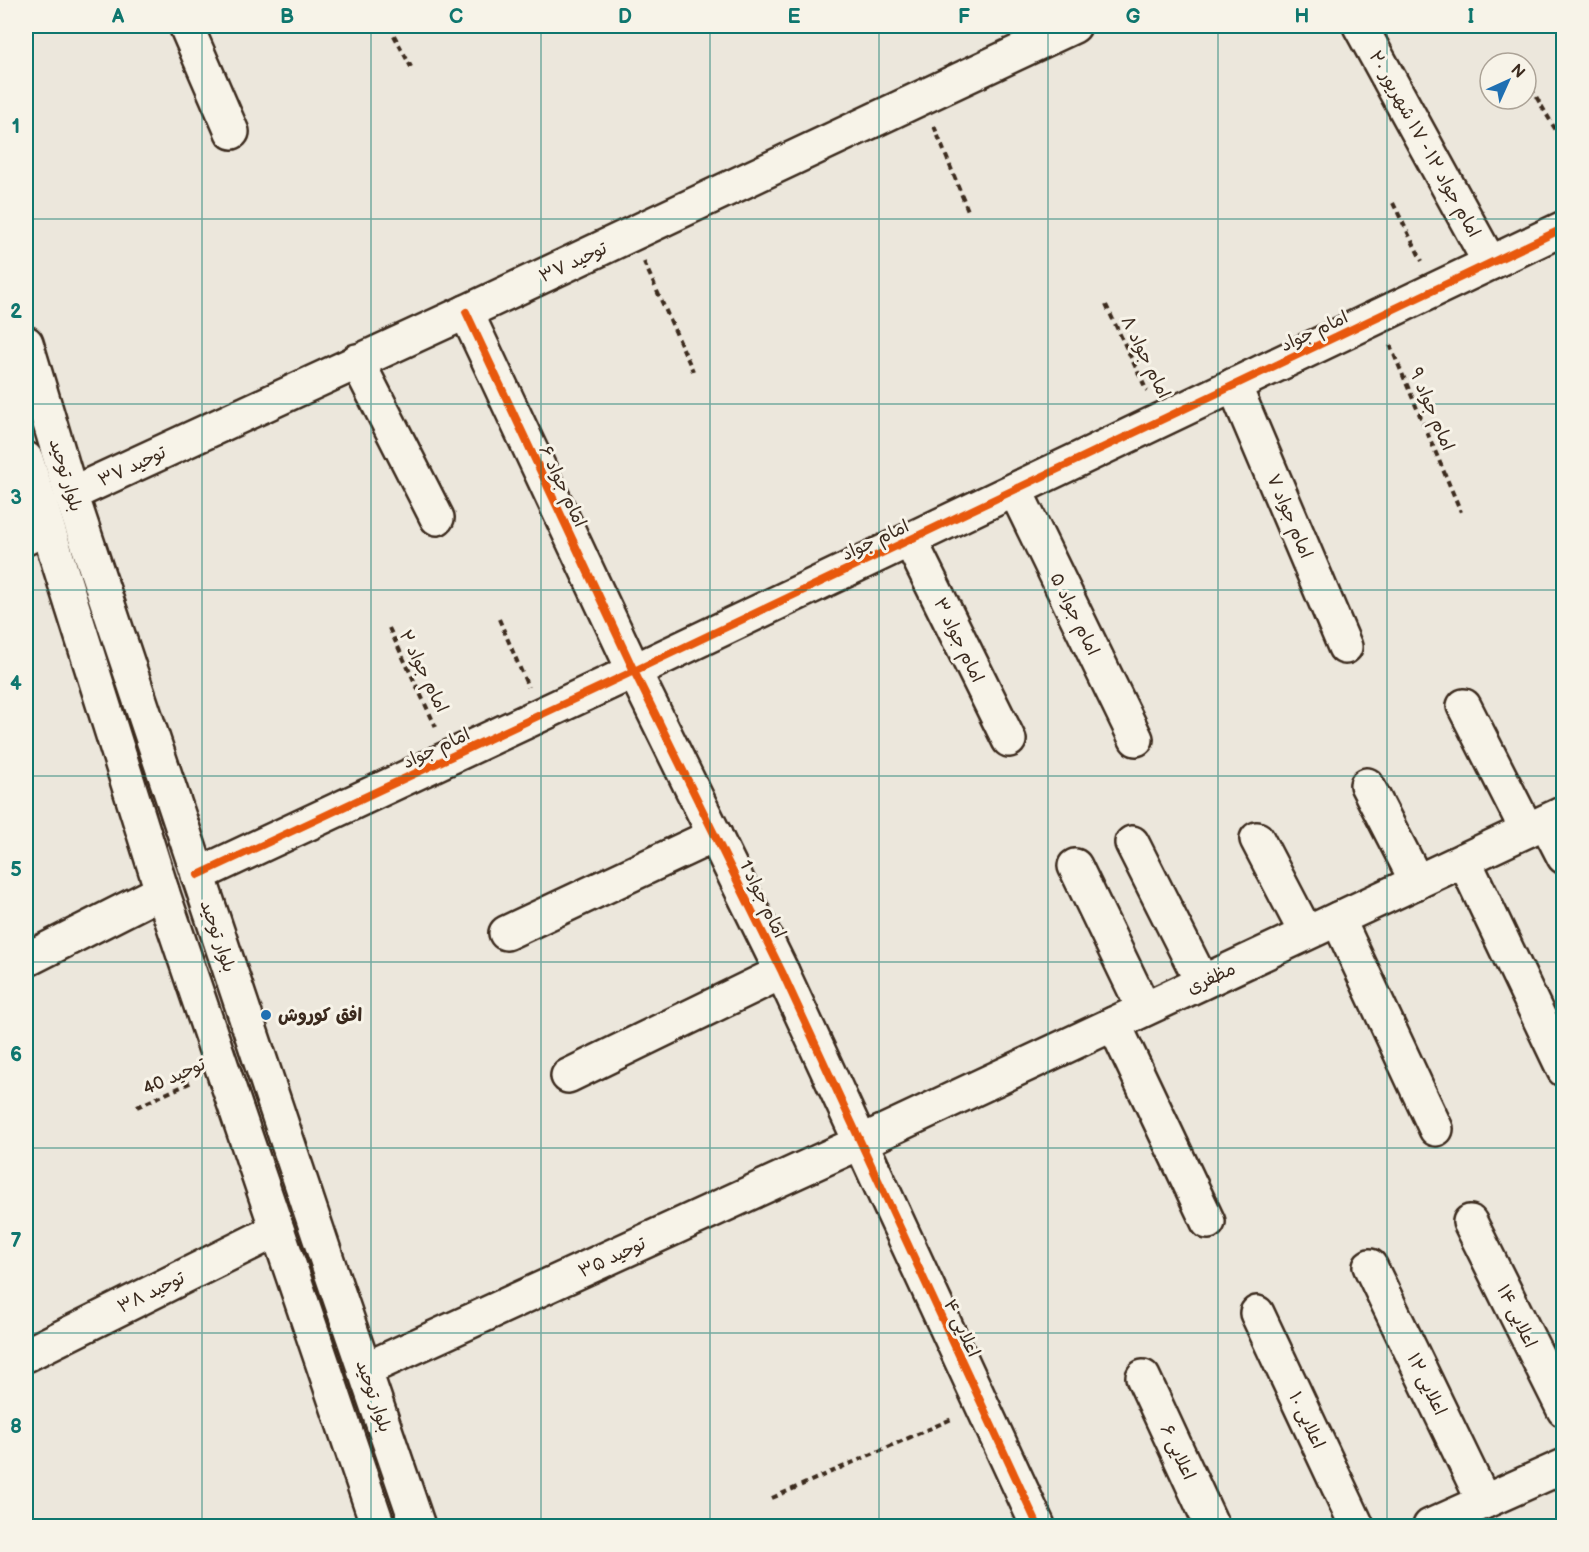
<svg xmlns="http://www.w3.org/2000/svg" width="1589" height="1552" viewBox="0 0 1589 1552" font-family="'Balsamiq Sans','Playpen Sans Arabic',sans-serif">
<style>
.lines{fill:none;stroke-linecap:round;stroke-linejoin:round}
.minor-casing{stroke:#3b2a1e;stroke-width:38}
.major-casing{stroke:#3b2a1e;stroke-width:38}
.path{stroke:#3b2a1e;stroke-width:4;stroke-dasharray:6 4.5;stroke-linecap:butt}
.minor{stroke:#f7f3e8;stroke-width:33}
.major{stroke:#f7f3e8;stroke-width:33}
.cycleway-casing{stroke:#f7f3e8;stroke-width:11}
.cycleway{stroke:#e8590c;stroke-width:8}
.grid{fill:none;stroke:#0f766e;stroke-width:1.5;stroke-opacity:0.55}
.poi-dot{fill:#1f6fb2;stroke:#f7f3e8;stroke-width:2}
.labels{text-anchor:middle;stroke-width:6;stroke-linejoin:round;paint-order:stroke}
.street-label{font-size:18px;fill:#3b2a1e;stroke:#f7f3e8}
.poi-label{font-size:18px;font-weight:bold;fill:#3b2a1e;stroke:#f7f3e8;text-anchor:start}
.neatline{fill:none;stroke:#0f766e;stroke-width:2}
.grid-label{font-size:20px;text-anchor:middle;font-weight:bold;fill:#0f766e}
</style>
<rect width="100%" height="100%" fill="#ece7dc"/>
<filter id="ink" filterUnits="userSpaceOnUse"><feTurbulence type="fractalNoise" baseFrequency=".0167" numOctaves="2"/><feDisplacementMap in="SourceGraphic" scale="12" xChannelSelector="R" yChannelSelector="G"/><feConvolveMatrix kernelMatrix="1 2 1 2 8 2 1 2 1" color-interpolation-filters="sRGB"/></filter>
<g filter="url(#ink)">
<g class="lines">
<defs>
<g id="minor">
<path d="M186,26l46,106"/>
<path d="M1360,26l130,237"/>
<path d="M466,312l168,359 148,301 256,554"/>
<path d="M357,361l80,157"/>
<path d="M1234,385l111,262"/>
<path d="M1015,490l121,249"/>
<path d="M71,494l395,-182 608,-286"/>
<path d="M26,538l21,-11"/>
<path d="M910,540l99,200"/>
<path d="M1464,706l63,124"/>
<path d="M1367,785l50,97"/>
<path d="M1546,822l18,35"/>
<path d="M1257,839l49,94"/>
<path d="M1132,843l70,139"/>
<path d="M1464,860l100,210"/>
<path d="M1075,866l69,143"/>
<path d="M198,875l436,-204 930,-443"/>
<path d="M1338,919l98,210"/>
<path d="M506,933l209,-98"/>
<path d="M26,960l136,-69"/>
<path d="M1114,1024l94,198"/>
<path d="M568,1076l214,-104"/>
<path d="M1470,1222l94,188"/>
<path d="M1370,1266l114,236"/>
<path d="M1257,1313l100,213"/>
<path d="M26,1355l251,-125"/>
<path d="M364,1370l495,-227 705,-330"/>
<path d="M1143,1377l69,149"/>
<path d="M1430,1526l134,-60"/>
</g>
<g id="major">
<path d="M26,343l45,151 259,775 88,257"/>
<path d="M26,459l136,432 216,635"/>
</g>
</defs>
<!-- minor casing -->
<use href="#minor" class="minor-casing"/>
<!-- major casing -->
<use href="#major" class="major-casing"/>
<!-- path -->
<g class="path">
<path d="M389,26l22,41"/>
<path d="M1531,88l33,56"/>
<path d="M934,126l35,87"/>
<path d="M1393,203l29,58"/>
<path d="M644,262l49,109"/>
<path d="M1106,305l41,86"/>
<path d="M1390,345l71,167"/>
<path d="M499,619l29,68"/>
<path d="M389,628l47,99"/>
<path d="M137,1107l57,-26"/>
<path d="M772,1498l182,-80"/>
<path d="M1289,1523l2,3"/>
</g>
<!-- minor -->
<use href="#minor" class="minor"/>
<!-- major -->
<use href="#major" class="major"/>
<defs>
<g id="cycleway">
<path d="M466,312l168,359 148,301 256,554"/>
<path d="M198,875l436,-204 930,-443"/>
</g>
</defs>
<!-- cycleway casing -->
<use href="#cycleway" class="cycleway-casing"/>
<!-- cycleway -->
<use href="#cycleway" class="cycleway"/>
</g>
</g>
<!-- grid -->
<path class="grid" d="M202,26v1500M371,26v1500M541,26v1500M710,26v1500M879,26v1500M1048,26v1500M1218,26v1500M1387,26v1500M26,219h1538M26,404h1538M26,590h1538M26,776h1538M26,962h1538M26,1148h1538M26,1333h1538"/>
<!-- markers -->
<circle class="poi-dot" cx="266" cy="1015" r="6"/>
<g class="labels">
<!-- street labels -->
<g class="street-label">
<text transform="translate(1425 144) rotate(61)" y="6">امام جواد ۱۲ - ۱۷ شهریور ۲۰</text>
<text transform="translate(573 262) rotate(-25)" y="6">توحید ۳۷</text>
<text transform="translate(1314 331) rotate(-25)" y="6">امام جواد</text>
<text transform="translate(1146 357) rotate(64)" y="6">امام جواد ۸</text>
<text transform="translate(1432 409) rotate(67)" y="6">امام جواد ۹</text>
<text transform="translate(132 466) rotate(-25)" y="6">توحید ۳۷</text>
<text transform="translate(66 475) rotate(73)" y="6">بلوار توحید</text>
<text transform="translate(563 486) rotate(65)" y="6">امام جواد ۶</text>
<text transform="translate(1290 516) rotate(67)" y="6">امام جواد ۷</text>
<text transform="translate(875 540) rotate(-25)" y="6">امام جواد</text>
<text transform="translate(1075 614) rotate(64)" y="6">امام جواد ۵</text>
<text transform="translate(959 640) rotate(64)" y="6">امام جواد ۳</text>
<text transform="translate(424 671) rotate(64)" y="6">امام جواد ۲</text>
<text transform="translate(436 748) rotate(-25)" y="6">امام جواد</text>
<text transform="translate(763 899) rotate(64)" y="6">امام جواد 1</text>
<text transform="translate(218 936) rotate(71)" y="6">بلوار توحید</text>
<text transform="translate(1211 978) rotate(-25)" y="6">مظفری</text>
<text transform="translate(174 1076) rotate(-24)" y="6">توحید 40</text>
<text transform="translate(612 1257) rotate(-25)" y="6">توحید ۳۵</text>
<text transform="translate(151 1292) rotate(-26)" y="6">توحید ۳۸</text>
<text transform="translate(1517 1316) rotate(64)" y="6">اعلایی ۱۴</text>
<text transform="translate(962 1328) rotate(65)" y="6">اعلایی ۴</text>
<text transform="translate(1427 1384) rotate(64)" y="6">اعلایی ۱۲</text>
<text transform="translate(374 1396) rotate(71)" y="6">بلوار توحید</text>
<text transform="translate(1307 1420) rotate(65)" y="6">اعلایی ۱۰</text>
<text transform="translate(1178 1452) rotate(65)" y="6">اعلایی ۶</text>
</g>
<!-- poi labels -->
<g class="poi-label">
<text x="278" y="1021">افق کوروش</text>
</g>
</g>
<!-- margin -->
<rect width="1589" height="1552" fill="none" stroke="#f7f3e8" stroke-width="66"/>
<!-- north arrow -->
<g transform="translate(1508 81) rotate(45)"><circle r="28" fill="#f7f3e8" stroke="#aca397" stroke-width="1.5"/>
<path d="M0-4.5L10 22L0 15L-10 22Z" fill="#1f6fb2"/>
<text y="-9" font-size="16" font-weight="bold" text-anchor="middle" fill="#3b2a1e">N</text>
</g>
<rect x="33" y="33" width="1523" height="1486" class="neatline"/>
<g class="grid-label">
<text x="118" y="23">A</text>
<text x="287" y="23">B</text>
<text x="456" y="23">C</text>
<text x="625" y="23">D</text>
<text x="794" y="23">E</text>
<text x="964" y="23">F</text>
<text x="1133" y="23">G</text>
<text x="1302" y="23">H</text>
<text x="1471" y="23">I</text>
<text x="16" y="133">1</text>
<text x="16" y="318">2</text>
<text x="16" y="504">3</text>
<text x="16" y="690">4</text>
<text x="16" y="876">5</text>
<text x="16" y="1061">6</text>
<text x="16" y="1247">7</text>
<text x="16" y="1433">8</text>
</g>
</svg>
